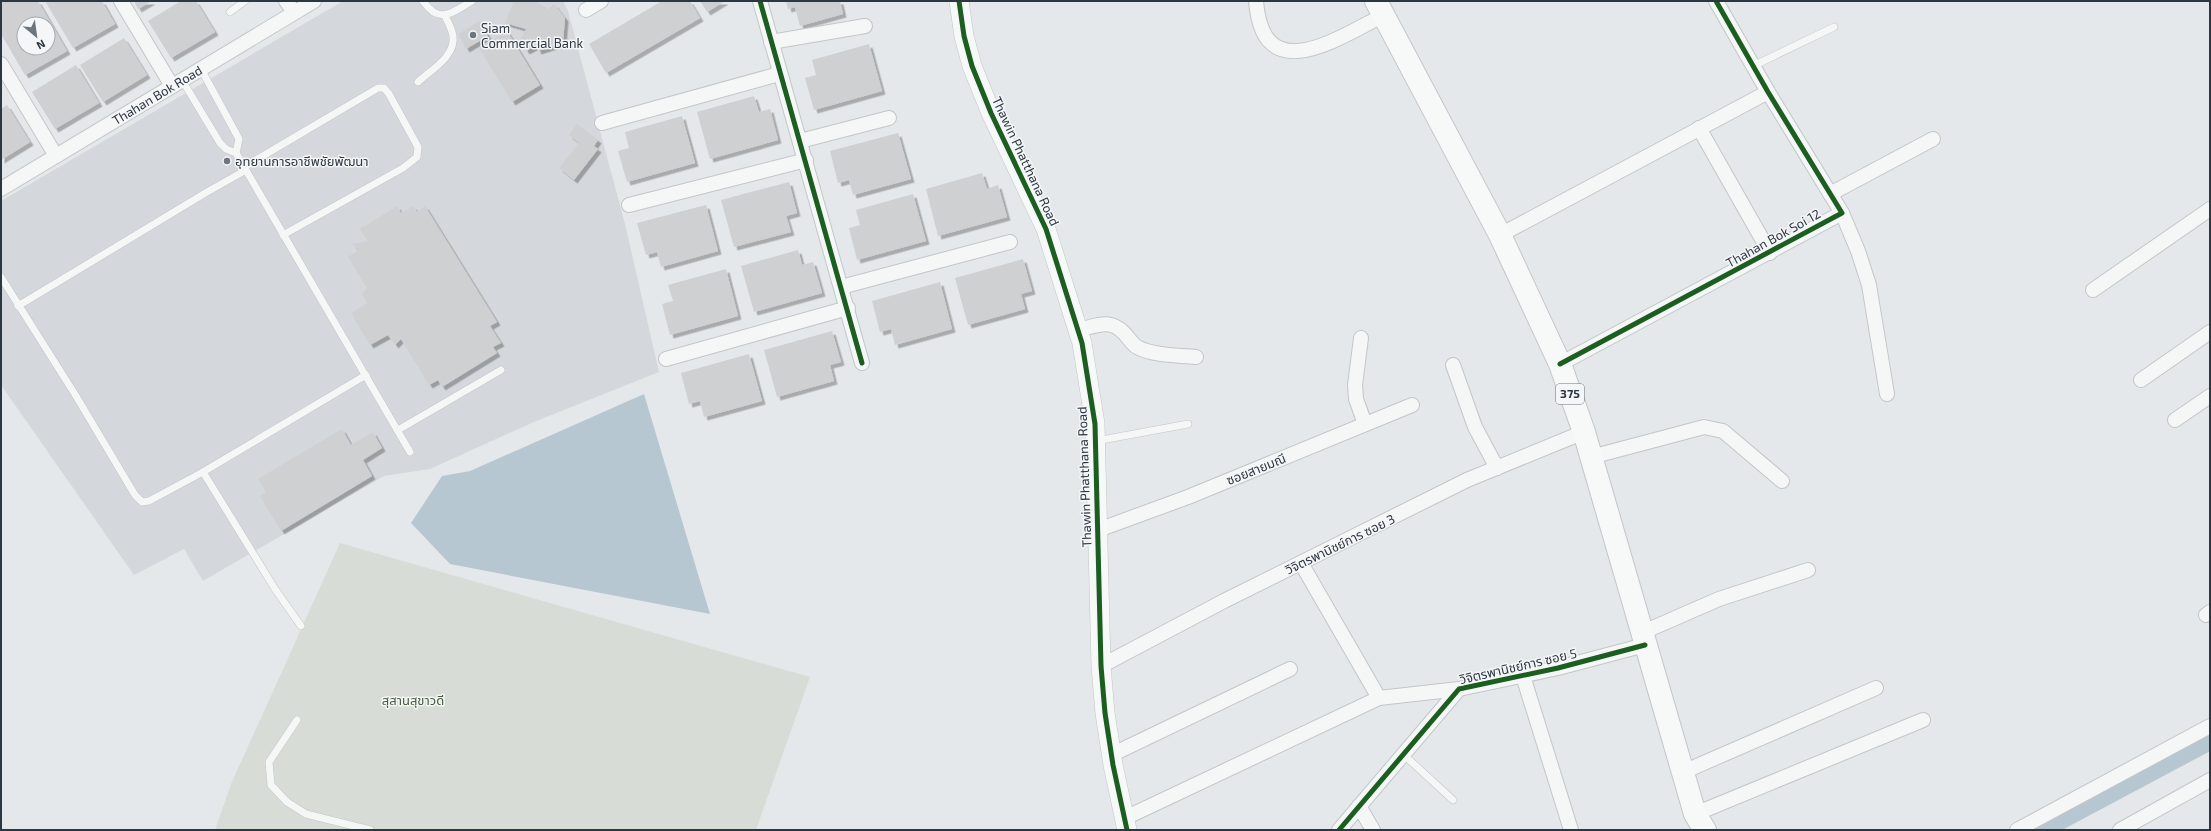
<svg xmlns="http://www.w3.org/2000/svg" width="2211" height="831" viewBox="0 0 2211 831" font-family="'Exo 2','Noto Sans Thai',sans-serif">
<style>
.built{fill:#d4d8dc}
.green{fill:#d7ddd6}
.water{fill:#b7c7d2}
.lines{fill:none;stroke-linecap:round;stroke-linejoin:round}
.canal{stroke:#b7c7d2;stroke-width:18}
.building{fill:#ced0d2;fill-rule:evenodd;filter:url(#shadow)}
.lane-casing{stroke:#c3c6c8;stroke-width:8}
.street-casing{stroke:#c3c6c8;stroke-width:16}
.secondary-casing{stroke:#c3c6c8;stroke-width:20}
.primary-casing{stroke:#c2c5c7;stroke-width:24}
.lane{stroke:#f5f6f6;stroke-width:7}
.street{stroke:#f5f6f6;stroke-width:14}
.secondary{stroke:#f7f8f8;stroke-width:19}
.primary{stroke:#f7f8f8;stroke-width:22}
.cycleway-casing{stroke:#f4f6f8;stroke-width:8}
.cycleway{stroke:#1b5e20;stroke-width:5}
.poi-dot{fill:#6d757d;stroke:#f4f6f8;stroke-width:1.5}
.labels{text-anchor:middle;stroke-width:3;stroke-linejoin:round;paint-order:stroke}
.shield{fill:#f4f6f8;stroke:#697079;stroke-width:1}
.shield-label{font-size:12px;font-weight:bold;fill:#2d3742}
.poi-label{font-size:13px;fill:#2d3742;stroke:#f4f6f8;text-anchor:start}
.street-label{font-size:13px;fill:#2d3742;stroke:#f4f6f8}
.park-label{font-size:13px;fill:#465c3c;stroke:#f4f6f8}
</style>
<defs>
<filter id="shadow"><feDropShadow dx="3.5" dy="3.5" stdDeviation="0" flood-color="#0004"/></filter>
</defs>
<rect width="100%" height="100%" fill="#e5e8ea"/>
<!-- built -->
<path class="built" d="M343,1h220l5,10 57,213 34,148 -125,50 -104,47 -46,7 -181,105 -19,-32 -50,26 -133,-190v-184z"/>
<!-- green -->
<path class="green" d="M340,543l470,134 -54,153h-541l16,-46z"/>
<!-- water -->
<path class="water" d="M644,394l66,220 -260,-50 -39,-41 31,-47 28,-5z"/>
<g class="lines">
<!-- canal -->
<path class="canal" d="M2043,830l167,-89"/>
</g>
<!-- building -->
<g class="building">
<path d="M1,1h37l29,50 -42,24 -24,-41zM24,24h24v24h-24z"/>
<path d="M45,1h57l13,23 -42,24z"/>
<path d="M134,1h18l-14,8z"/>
<path d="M181,1h15l19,31 -44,26 -23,-37z"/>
<path d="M514,1h19l8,3 6,6 7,-6 11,14 -2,25 -25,8 -2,-5 -10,5 -6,-11 6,-11 -21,-6z"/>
<path d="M662,1h28l10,17 -94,55 -17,-29z"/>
<path d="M700,1h25l-18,11z"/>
<path d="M786,1h54l3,13 -43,12 -5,-19 -7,2z"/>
<path d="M480,21l8,15 -22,13 -8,-15z"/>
<path d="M507,31l33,54 -28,17 -33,-54z"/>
<path d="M124,38l23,37 -44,27 -23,-37z"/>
<path d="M869,44l13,47 -68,19 -9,-32 11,-3 -4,-15z"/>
<path d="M76,65l23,38 -44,26 -23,-37z"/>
<path d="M754,96l5,16 11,-3 8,31 -68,19 -13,-47z"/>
<path d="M7,105l23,37 -29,18v-51z"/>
<path d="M682,116l13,47 -68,19 -9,-31 11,-3 -4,-16z"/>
<path d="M577,124l21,16 -4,6 4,3 -24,31 -15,-12 20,-25 -10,-8z"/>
<path d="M898,133l13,46 -58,16 -4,-15 -11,3 -8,-32z"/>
<path d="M982,173l5,16 11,-4 9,32 -69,19 -12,-47z"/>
<path d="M789,182l8,31 -11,3 5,16 -57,15 -13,-47z"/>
<path d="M913,194l13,47 -69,19 -8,-32 11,-3 -4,-15z"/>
<path d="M706,205l12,46 -57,16 -4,-15 -11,3 -9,-32z"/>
<path d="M397,206l4,7 12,-7 4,6 8,-6 72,116 -7,4 11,17 -8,4 4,6 -55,34 -4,-7 -9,5 -28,-46 -6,6 -7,-10 -18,10 -19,-32 16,-10 -5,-9 5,-6 -19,-31 11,-7 -7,-6 16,-3 -8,-12z"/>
<path d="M798,250l4,15 11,-3 9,31 -68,19 -13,-46z"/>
<path d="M1023,259l9,32 -11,3 4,15 -57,16 -13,-47z"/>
<path d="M726,269l12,47 -68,19 -8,-31 11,-3 -5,-16z"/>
<path d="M940,282l12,47 -57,16 -4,-16 -11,3 -8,-31z"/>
<path d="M832,331l9,31 -11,3 4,16 -57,16 -13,-47z"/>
<path d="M749,354l13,47 -58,16 -4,-16 -11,3 -8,-31z"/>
<path d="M342,429l9,16 22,-13 9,16 -19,12 9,16 -91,55 -21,-35 6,-4 -8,-13z"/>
</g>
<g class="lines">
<defs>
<g id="lane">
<path d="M423,1c17,24 28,12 49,0"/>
<path d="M230,12l15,-11"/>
<path d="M1753,66l81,-39"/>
<path d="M201,69l38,70 -3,14"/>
<path d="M182,80l38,63 6,6 10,4 174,299"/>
<path d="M418,82c13,-12 38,-26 35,-46 -1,-7 -5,-14 -8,-20"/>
<path d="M244,167l134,-79h6l5,6 29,53 -1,10 -14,11 -120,67"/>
<path d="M1,277l75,119 59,99 7,7 7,-1 54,-29 163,-97"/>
<path d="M18,306l189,-114 39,-22"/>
<path d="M398,430l103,-60"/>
<path d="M1096,441l92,-17"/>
<path d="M203,472l72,117 26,37"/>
<path d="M297,720l-28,42 2,23 16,17 19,12 64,16"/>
<path d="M1403,754l50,46"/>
</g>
<g id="street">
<path d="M121,1l51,85"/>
<path d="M286,1l8,11"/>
<path d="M760,1l102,362"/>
<path d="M1256,1c7,89 82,37 128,14"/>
<path d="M586,10l15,-9"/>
<path d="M771,42l94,-16"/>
<path d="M1,64l55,92"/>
<path d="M602,123l177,-49"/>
<path d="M1699,128l71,125"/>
<path d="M800,141l89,-23"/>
<path d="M1,189l313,-188"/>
<path d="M1830,194l103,-55"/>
<path d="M629,205l177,-45"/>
<path d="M1842,213l16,38 11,34 18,109"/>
<path d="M1500,235l268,-143"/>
<path d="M841,287l169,-45"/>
<path d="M2093,290l117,-81"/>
<path d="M1078,330c19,-4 31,-12 46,3 5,5 8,11 13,14 17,9 40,8 59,10"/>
<path d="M1361,338l-6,47 1,14 9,25"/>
<path d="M666,359l182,-51"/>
<path d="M1560,364l282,-151 -74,-121 -52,-91"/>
<path d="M1453,365l22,62 22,41"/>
<path d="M2141,380l69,-48"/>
<path d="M2175,420l35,-24"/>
<path d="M1591,457l113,-30 19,4 59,50"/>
<path d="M1098,530l90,-33 224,-92"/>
<path d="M1301,563l78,135 80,-9"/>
<path d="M2206,615l4,-3"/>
<path d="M1641,633l78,-34 89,-29"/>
<path d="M1101,666l123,-65 243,-121 117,-48"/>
<path d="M1523,676l48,154"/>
<path d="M1111,755l179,-86"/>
<path d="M1683,772l193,-84"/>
<path d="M1359,806l14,24"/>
<path d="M1695,814l228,-94"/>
<path d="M1125,818l254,-120"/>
<path d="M1339,830l120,-141 99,-21 87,-23"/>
<path d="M2017,830l193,-104"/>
<path d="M2120,830l90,-50"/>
</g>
<path id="secondary" d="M959,1l5,35 8,30 19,47 55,116 36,114 13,81 6,242 4,47 8,52 14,65"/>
<path id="primary" d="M1376,1l124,234 60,129 24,68 111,382 10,16"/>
</defs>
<!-- lane casing -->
<use href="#lane" class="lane-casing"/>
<!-- street casing -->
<use href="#street" class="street-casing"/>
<!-- secondary casing -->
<use href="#secondary" class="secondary-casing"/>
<!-- primary casing -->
<use href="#primary" class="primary-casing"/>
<!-- lane -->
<use href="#lane" class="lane"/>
<!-- street -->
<use href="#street" class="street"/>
<!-- secondary -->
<use href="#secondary" class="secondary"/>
<!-- primary -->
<use href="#primary" class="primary"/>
<defs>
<g id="cycleway">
<path d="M760,1l102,362"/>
<path d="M959,1l5,35 8,30 19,47 55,116 36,114 13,81 6,242 4,47 8,52 14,65"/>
<path d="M1560,364l282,-151 -74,-121 -52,-91"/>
<path d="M1339,830l120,-141 99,-21 87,-23"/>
</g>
</defs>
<!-- cycleway casing -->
<use href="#cycleway" class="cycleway-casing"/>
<!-- cycleway -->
<use href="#cycleway" class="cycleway"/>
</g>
<!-- markers -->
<g class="poi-dot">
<circle cx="473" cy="35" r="4"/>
<circle cx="227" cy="161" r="4"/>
</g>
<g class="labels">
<!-- shield labels -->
<rect class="shield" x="1556" y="384" width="28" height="20" rx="3"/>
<g class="shield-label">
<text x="1570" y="398">375</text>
</g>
<!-- poi labels -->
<g class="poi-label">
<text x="481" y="33">Siam<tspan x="481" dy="15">Commercial Bank</tspan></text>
<text x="235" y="166">อุทยานการอาชีพชัยพัฒนา</text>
</g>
<!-- street labels -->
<g class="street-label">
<text transform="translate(157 95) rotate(-31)" y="5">Thahan Bok Road</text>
<text transform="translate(1026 161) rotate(65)" y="5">Thawin Phatthana Road</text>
<text transform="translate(1773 238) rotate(-29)" y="5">Thahan Bok Soi 12</text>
<text transform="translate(1256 469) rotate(-22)" y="5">ซอยสายมณี</text>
<text transform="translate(1084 477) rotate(-92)" y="5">Thawin Phatthana Road</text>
<text transform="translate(1340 544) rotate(-26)" y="5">วิจิตรพานิชย์การ ซอย 3</text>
<text transform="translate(1518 666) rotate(-13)" y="5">วิจิตรพานิชย์การ ซอย 5</text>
</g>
<!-- park labels -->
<g class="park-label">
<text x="413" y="705">สุสานสุขาวดี</text>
</g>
</g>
<!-- border -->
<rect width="2211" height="831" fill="none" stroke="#2d3742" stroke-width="4"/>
<!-- north arrow -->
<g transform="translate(36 36) rotate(151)"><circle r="19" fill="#f4f6f8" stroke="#a4aaaf"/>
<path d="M0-3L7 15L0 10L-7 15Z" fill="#6d757d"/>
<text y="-6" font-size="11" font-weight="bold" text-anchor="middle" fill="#2d3742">N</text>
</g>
</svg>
